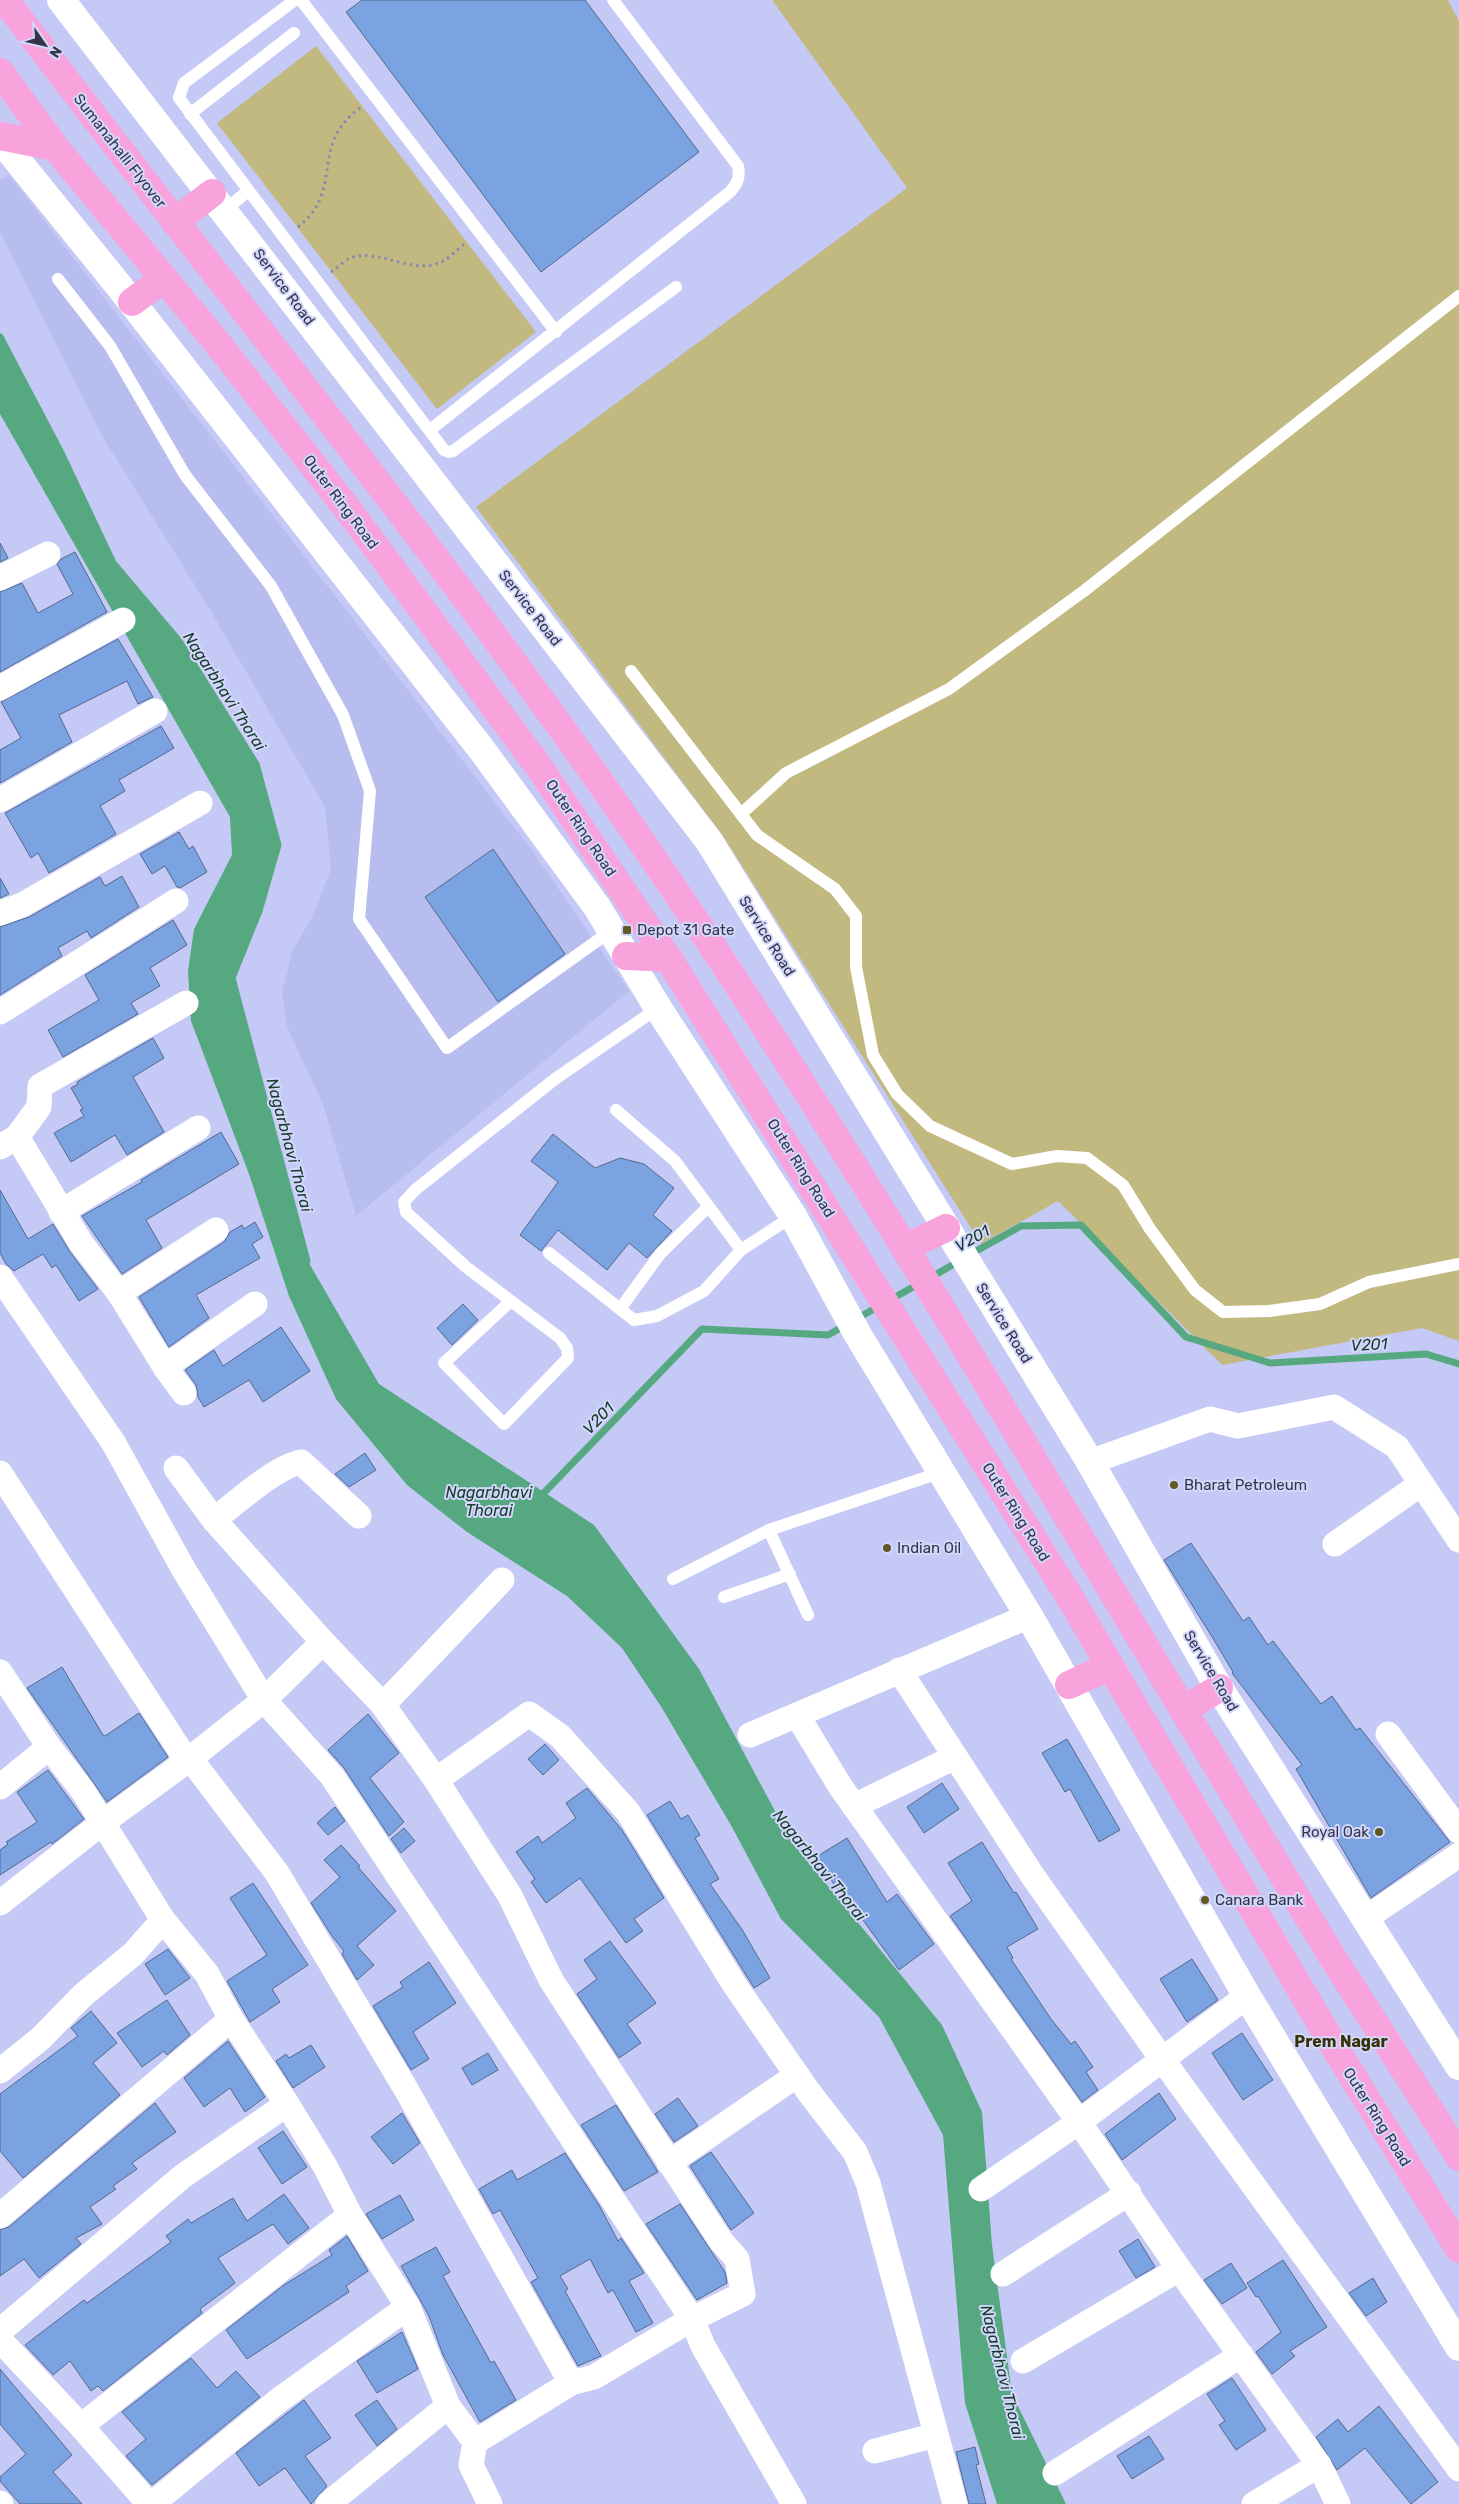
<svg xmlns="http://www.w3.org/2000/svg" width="1459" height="2504" viewBox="0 0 1459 2504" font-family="Rubik,sans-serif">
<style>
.built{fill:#b8bdf0}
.green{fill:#c2b981}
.water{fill:#55a87f}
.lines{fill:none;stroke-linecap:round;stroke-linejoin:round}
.stream{stroke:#55a87f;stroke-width:7}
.building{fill:#7ba2e1;stroke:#54698c}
.path{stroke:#888bac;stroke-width:3;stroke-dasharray:2.5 4;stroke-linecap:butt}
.service{stroke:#fff;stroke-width:12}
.minor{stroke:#fff;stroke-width:25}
.tertiary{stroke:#fff;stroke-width:28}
.trunk{stroke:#f8a3dc;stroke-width:28}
.poi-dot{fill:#625926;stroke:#d3d7fb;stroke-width:2}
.labels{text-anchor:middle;stroke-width:4;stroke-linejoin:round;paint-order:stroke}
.street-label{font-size:15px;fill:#343647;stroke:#d3d7fb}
.poi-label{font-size:15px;fill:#343647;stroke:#d3d7fb;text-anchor:start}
.water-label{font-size:16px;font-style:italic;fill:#173b2a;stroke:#d3d7fb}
.neighbourhood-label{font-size:16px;font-weight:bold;fill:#373105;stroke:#d3d7fb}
</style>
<rect width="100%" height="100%" fill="#c5c9f5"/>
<!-- built -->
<path class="built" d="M9,175l522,674 98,142 -273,225 -33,-112 -36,-77 -5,-34 10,-41 20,-35 19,-48 -6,-62 -116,-199 -105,-169 -104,-207v-52z"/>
<!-- green -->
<g class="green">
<path d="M772,0h676l11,21v1320l-37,-13 -200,37 -164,-164 -77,43 -258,-408 -247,-329 431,-319z"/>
<path d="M316,46l220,286 -99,77 -220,-286z"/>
</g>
<!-- water -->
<path class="water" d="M0,337l61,116 52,110 66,78 77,123 22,81 -20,69 -26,64 74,280 73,126 215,141 105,144 92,172 151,184 40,87 10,133 20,149 54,110h-69l-32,-101 -22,-268 -64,-118 -98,-98 -49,-92 -70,-119 -40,-60 -55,-52 -100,-64 -60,-47 -71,-86 -47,-103 -40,-122 -58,-153 -3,-50 6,-42 38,-74 -2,-38 -230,-403z"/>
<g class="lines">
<!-- stream -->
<g class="stream">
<path d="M0,337l61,116 52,110 66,78 77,123 22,81 -19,66 -27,67 75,283"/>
<path d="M969,1255l52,-29 60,-1 105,112 84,26 156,-9 33,10"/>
<path d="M930,1278l29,-17"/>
<path d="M890,1300l30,-17"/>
<path d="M856,1319l25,-14"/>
<path d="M539,1498l163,-169 126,6 18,-10"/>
</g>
</g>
<!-- building -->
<g class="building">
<path d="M362,0h223l114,152 -158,120 -195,-260z"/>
<path d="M0,543l8,15 -8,4z"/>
<path d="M75,552l32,60 -107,60v-80l22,-9 16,30 35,-19 -16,-30 4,-5z"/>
<path d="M118,639l35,58 -15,7 -11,-23 -68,34 13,27 -72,41v-33l21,-12 -20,-36z"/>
<path d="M161,726l13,22 -55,32 6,11 -25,15 16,28 -67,39 -11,-20 -7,5 -26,-45z"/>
<path d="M179,832l10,17 4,-3 14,26 -27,16 -3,-1 -12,-21 -13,8 -12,-20z"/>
<path d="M493,849l72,105 -67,48 -73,-105z"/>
<path d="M122,876l17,31 -48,31 -4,-7 -29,17 4,8 -62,39v-68l29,-10 71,-40 5,9z"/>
<path d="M0,878l9,16 -9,4z"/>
<path d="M173,920l14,25 -37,23 10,18 -29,17 7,11 -75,43 -15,-27 51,-30 -14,-25z"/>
<path d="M153,1038l11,20 -31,19 31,55 -37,23 -12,-20 -44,27 -17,-29 30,-17 -4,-6 3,-1 -12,-21 7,-4 -1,-2z"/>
<path d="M221,1132l18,32 -93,56 16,28 -40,26 -40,-58 60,-34 -1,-2z"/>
<path d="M553,1134l42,34 25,-10 24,6 30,24 -21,27 19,16 -25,27 -18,-15 -22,27 -49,-40 -17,21 -21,-16 38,-53 -27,-21z"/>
<path d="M0,1190l28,49 25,-15 17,28 28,37 -19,12 -23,-36 -4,3 -9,-14 -29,17 -8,-7 -6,-11z"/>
<path d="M255,1222l8,15 -11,7 8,14 -64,37 13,23 -40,29 -30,-50 85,-55 6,-10 12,-7 2,4z"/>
<path d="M463,1304l15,16 -26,25 -15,-17z"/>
<path d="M281,1327l29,44 -47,31 -14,-22 -45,27 -6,-10 -2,-12 -11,-15 29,-20 9,16z"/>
<path d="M365,1453l11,17 -27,17 -14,-13z"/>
<path d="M1191,1543l52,78 6,-4 19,28 5,-4 48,63 11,-8 24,34 4,-2 90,114 -79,56 -75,-129 6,-4 -70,-92 1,-1 -19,-32 -50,-80z"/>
<path d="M62,1667l41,68 2,1 34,-23 29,44 -61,45 -80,-114z"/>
<path d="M368,1714l31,39 -29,25 34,44 -15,14 -45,-68 -16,-18z"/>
<path d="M1067,1739l53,91 -21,12 -29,-53 -5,3 -23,-39z"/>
<path d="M545,1744l14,16 -16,15 -15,-16z"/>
<path d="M48,1770l36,49 -32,25 -1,-2 -51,33v-25l8,-6 -2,-2 31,-20 -20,-30z"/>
<path d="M942,1783l17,26 -35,24 -17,-26z"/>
<path d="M587,1788l35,42 42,68 -30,21 9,12 -17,12 -46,-65 -34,25 -15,-21 4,-3 -19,-27 22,-16 4,7 34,-25 -10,-15z"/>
<path d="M670,1801l11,18 7,-4 12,20 -5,3 24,41 -9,5 33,47 27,47 -16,10 -107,-173z"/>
<path d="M335,1807l10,14 -17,14 -11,-12z"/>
<path d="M404,1828l11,13 -14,12 -10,-14z"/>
<path d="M847,1838l40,64 10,-8 37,50 -35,26 -49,-68 -3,2 -31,-47z"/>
<path d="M982,1842l32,51 2,-1 22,37 -31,18 6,11 -2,1 40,60 20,25 4,-3 18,26 -7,5 12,18 -16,12 -132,-186 22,-15 -24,-38z"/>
<path d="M341,1845l19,21 -2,1 38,44 -39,35 17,19 -17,15 -15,-26 2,-3 -12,-15 -21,-33 29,-26 -16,-17z"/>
<path d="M253,1883l55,82 -36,24 8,13 -30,20 -23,-41 40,-26 -37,-57z"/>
<path d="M610,1941l46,62 -29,21 14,19 -22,15 -42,-64 20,-15 -13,-19z"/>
<path d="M168,1949l22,29 -25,17 -20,-31z"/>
<path d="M1192,1959l26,41 -31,22 -27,-43z"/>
<path d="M429,1962l27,41 -43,29 16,27 -18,11 -38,-64 30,-19 -3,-5z"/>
<path d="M167,2000l23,35 -23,20 -3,-4 -22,16 -25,-34z"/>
<path d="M91,2011l26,32 -24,20 27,32 -97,83 -23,-27v-57l78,-58 -7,-8z"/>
<path d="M1242,2033l31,47 -30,20 -31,-47z"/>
<path d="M228,2041l37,56 -20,15 -15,-24 -26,19 -20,-29z"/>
<path d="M311,2045l14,22 -32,21 -17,-27 10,-7 3,4z"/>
<path d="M488,2053l10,17 -26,15 -10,-17z"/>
<path d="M1159,2093l17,26 -54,41 -17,-26z"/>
<path d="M678,2098l20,28 -24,16 -19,-28z"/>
<path d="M155,2103l21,29 -44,31 5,6 -24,17 3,3 -26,18 12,17 -26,14 5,6 -42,34 -15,-19 -24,17v-46l9,-3z"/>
<path d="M616,2105l42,67 -34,19 -43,-66z"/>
<path d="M402,2113l18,30 -27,21 -22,-27z"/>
<path d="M283,2131l24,36 -25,17 -24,-36z"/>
<path d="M711,2152l43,61 -23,17 -41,-64z"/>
<path d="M565,2153l34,52 19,36 3,-3 23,35 -15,8 24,42 -17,9 -23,-42 -5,3 -18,-34 -30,17 8,13 -3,2 36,65 -23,10 -47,-84 7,-4 -38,-68 -7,4 -14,-25 33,-19 5,10z"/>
<path d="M284,2194l25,34 -21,16 -15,-20 -55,34 17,25 -35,26 2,4 -99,78 -5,-5 -7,5 -21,-30 -17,14 -28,-30 59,-45 3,3 84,-61 -5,-6 22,-17 3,4 42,-25 14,23z"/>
<path d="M400,2195l14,25 -32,19 -16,-25z"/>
<path d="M680,2204l45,68 2,11 -30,17 -51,-76z"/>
<path d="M347,2236l21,35 -22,15 3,6 -102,67 -21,-29 58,-45 48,-30 -3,-5z"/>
<path d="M1138,2239l17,28 -19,11 -17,-27z"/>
<path d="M436,2247l14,25 -7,4 48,87 3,-2 22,39 -36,22 -37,-67 -14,-39 -28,-50z"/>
<path d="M1283,2260l44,67 -37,24 5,5 -23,18 -16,-22 25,-20 -23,-36 -2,1 -9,-14z"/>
<path d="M1231,2263l16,25 -25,16 -18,-24z"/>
<path d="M1373,2278l14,24 -21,14 -17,-23z"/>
<path d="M402,2332l16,37 -41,24 -20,-32z"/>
<path d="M191,2358l26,30 19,-17 24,26 -108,88 -26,-29 20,-17 -24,-27z"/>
<path d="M0,2369l72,86 -19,17 29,32h-62l-20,-23v-4l26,-23 -26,-30z"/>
<path d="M1232,2378l34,52 -30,20 -17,-25 6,-4 -18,-27z"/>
<path d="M304,2400l27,38 -26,18 22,30 -16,18 -26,-36 -26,18 -23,-33z"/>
<path d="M377,2400l20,29 -20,17 -22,-31z"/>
<path d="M1379,2406l59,76 -27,22 -46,-56 -28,22 -21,-33 22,-18 10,13z"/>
<path d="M1149,2436l15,23 -32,20 -15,-23z"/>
<path d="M975,2447l4,17 -3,1 10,39h-17l-13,-52z"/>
</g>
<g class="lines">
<!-- path -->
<g class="path">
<path d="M298,227c48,-37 9,-84 65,-121"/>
<path d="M331,272c6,-4 13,-11 19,-14 30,-11 63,19 93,3 8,-4 16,-13 24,-19"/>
</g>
<!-- service -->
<g class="service">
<path d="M295,0l-111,83 -5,15 265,352 5,2 4,-1 223,-164"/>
<path d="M301,0l255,332"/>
<path d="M190,114l104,-81"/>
<path d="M225,210l23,-19"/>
<path d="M58,279l52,67 75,129 86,111 72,129 27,76 -11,128 88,129 154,-110 8,-10"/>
<path d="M430,430l300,-238c8,-9 10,-15 8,-26l-125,-166"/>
<path d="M631,671l126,164 78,54 21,27v51l17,88 24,39 33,32 82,38 45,-8 30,2 36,27 27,44 45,61 28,22 46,-1 51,-7 49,-22 90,-18"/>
<path d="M741,814l45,-41 163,-84 135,-98 375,-295"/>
<path d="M616,1110l59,51 66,89"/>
<path d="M549,1253l85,67 23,-4 47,-25 37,-41 52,-34"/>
<path d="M511,1301l-67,62 60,61 64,-66 -1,-10 -7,-10 -94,-71 -60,-55 -2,-10 11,-12 140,-111 103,-71"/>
<path d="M620,1309l40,-55 48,-47"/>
<path d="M769,1530l39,85"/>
<path d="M673,1579l96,-49 173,-58"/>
<path d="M724,1597l66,-23"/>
</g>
<!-- minor -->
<g class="minor">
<path d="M0,578l48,-24"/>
<path d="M0,688l123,-68"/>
<path d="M0,800l155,-89"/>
<path d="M0,913l22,-8 178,-102"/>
<path d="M0,1012l176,-111"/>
<path d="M17,1137l64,106 38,50 97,-63"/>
<path d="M0,1147l17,-10 22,-30 1,-21 146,-83"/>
<path d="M61,1212l137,-84"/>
<path d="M0,1277l113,165 71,128 80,130 68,76 360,543 11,27 91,158"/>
<path d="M119,1293l46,74 90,-63"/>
<path d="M165,1367l19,26"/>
<path d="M1090,1462l120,-43 28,7 96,-19 63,40 62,93"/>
<path d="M176,1468l38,52c22,-17 61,-53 87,-58l58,54"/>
<path d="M0,1473l187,288 9,5 81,107 130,218 164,292"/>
<path d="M214,1520l109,122 60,63 53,75 74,116 41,84 170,261 16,18 6,35 -51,25 -98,58 -23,6 -96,59"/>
<path d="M1335,1544l86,-60"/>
<path d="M899,1670l133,205 130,184 297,410"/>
<path d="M0,1672l49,75 34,44 80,129 44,54 24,45 56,85 38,62 25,49 58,92 40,99 27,36 -4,23 19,39"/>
<path d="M383,1705l119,-125"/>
<path d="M797,1715l43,71 239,336 100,147 140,196 19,39"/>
<path d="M1388,1734l71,97"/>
<path d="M750,1735l279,-119"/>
<path d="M436,1780l93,-66 31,22 68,76 106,172 74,107 47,61 13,31 87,321"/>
<path d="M0,1787l49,-40"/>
<path d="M854,1806l101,-49"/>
<path d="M0,1903l102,-80 85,-62 77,-61 59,-58"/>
<path d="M1366,1918l93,-63"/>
<path d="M0,2071l40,-32 43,-44 50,-41 30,-34"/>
<path d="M669,2163l128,-88"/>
<path d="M981,2189l98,-67 168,-126"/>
<path d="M0,2216l231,-197"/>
<path d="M1003,2274l126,-81"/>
<path d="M0,2331l183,-155 104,-72"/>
<path d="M0,2340l81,86 68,78"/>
<path d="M1023,2361l156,-92"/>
<path d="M81,2426l269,-211"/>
<path d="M875,2451l61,-16"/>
<path d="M1055,2473l186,-118"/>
<path d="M0,2503l1,1"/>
<path d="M152,2504l127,-104 129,-93"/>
<path d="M328,2504l120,-98"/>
<path d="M1254,2504l65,-39"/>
</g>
<!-- tertiary -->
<g class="tertiary">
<path d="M61,0l648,841 381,621 129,226 240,378"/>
<path d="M0,139l119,147 363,464 115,157 61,101 135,208 65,119 171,281 218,380 212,351"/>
</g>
<!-- trunk -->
<g class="trunk">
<path d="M5,0c223,296 461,581 669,889 181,267 344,546 510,822 50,83 99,165 149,247 42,66 85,132 126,199"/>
<path d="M0,72l55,75 164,198 130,166 190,256 129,191 401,638 263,447 127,206"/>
<path d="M0,136l55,11"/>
<path d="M175,222l37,-29"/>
<path d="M132,302l31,-23"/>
<path d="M626,956l42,2"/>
<path d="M905,1248l41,-20"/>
<path d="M1069,1685l41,-19"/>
<path d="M1184,1710l35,-22"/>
</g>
</g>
<!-- markers -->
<g class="poi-dot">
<rect x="622" y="925" width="10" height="10" rx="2.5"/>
<circle cx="1174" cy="1485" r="5"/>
<circle cx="887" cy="1548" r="5"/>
<circle cx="1379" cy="1832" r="5"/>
<circle cx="1205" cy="1900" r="5"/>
</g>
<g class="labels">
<!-- street labels -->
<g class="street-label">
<text transform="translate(120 151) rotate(52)" y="5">Sumanahalli Flyover</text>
<text transform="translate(284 287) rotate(53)" y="5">Service Road</text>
<text transform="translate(341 502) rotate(53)" y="5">Outer Ring Road</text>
<text transform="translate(530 608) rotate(52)" y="5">Service Road</text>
<text transform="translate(581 828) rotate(56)" y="5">Outer Ring Road</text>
<text transform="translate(767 936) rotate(58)" y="5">Service Road</text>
<text transform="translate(801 1168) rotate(58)" y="5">Outer Ring Road</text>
<text transform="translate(1004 1323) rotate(58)" y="5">Service Road</text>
<text transform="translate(1016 1512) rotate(58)" y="5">Outer Ring Road</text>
<text transform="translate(1211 1671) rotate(59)" y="5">Service Road</text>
<text transform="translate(1377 2117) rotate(58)" y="5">Outer Ring Road</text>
</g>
<!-- poi labels -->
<g class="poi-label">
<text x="637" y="935">Depot 31 Gate</text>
<text x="1184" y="1490">Bharat Petroleum</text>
<text x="897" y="1553">Indian Oil</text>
<text x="1369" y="1837" text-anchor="end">Royal Oak</text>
<text x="1215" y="1905">Canara Bank</text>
</g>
<!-- water labels -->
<g class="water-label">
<text transform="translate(225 691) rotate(57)" y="6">Nagarbhavi Thorai</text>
<text transform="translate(290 1145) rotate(75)" y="6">Nagarbhavi Thorai</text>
<text transform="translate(972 1238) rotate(-29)" y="6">V201</text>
<text transform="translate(1369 1344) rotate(-3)" y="6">V201</text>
<text transform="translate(598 1418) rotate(-46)" y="6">V201</text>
<text x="489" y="1498">Nagarbhavi<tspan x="489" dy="18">Thorai</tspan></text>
<text transform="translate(820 1865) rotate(51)" y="6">Nagarbhavi Thorai</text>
<text transform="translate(1003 2372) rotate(76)" y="6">Nagarbhavi Thorai</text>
</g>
<!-- neighbourhood labels -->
<g class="neighbourhood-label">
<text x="1341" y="2047">Prem Nagar</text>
</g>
</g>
<!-- north arrow -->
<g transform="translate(45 45) rotate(124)" stroke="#d3d7fb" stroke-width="4" paint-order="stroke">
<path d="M0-4L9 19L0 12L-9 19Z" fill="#343647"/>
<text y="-8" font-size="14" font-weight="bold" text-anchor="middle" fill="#343647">N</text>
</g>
</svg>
